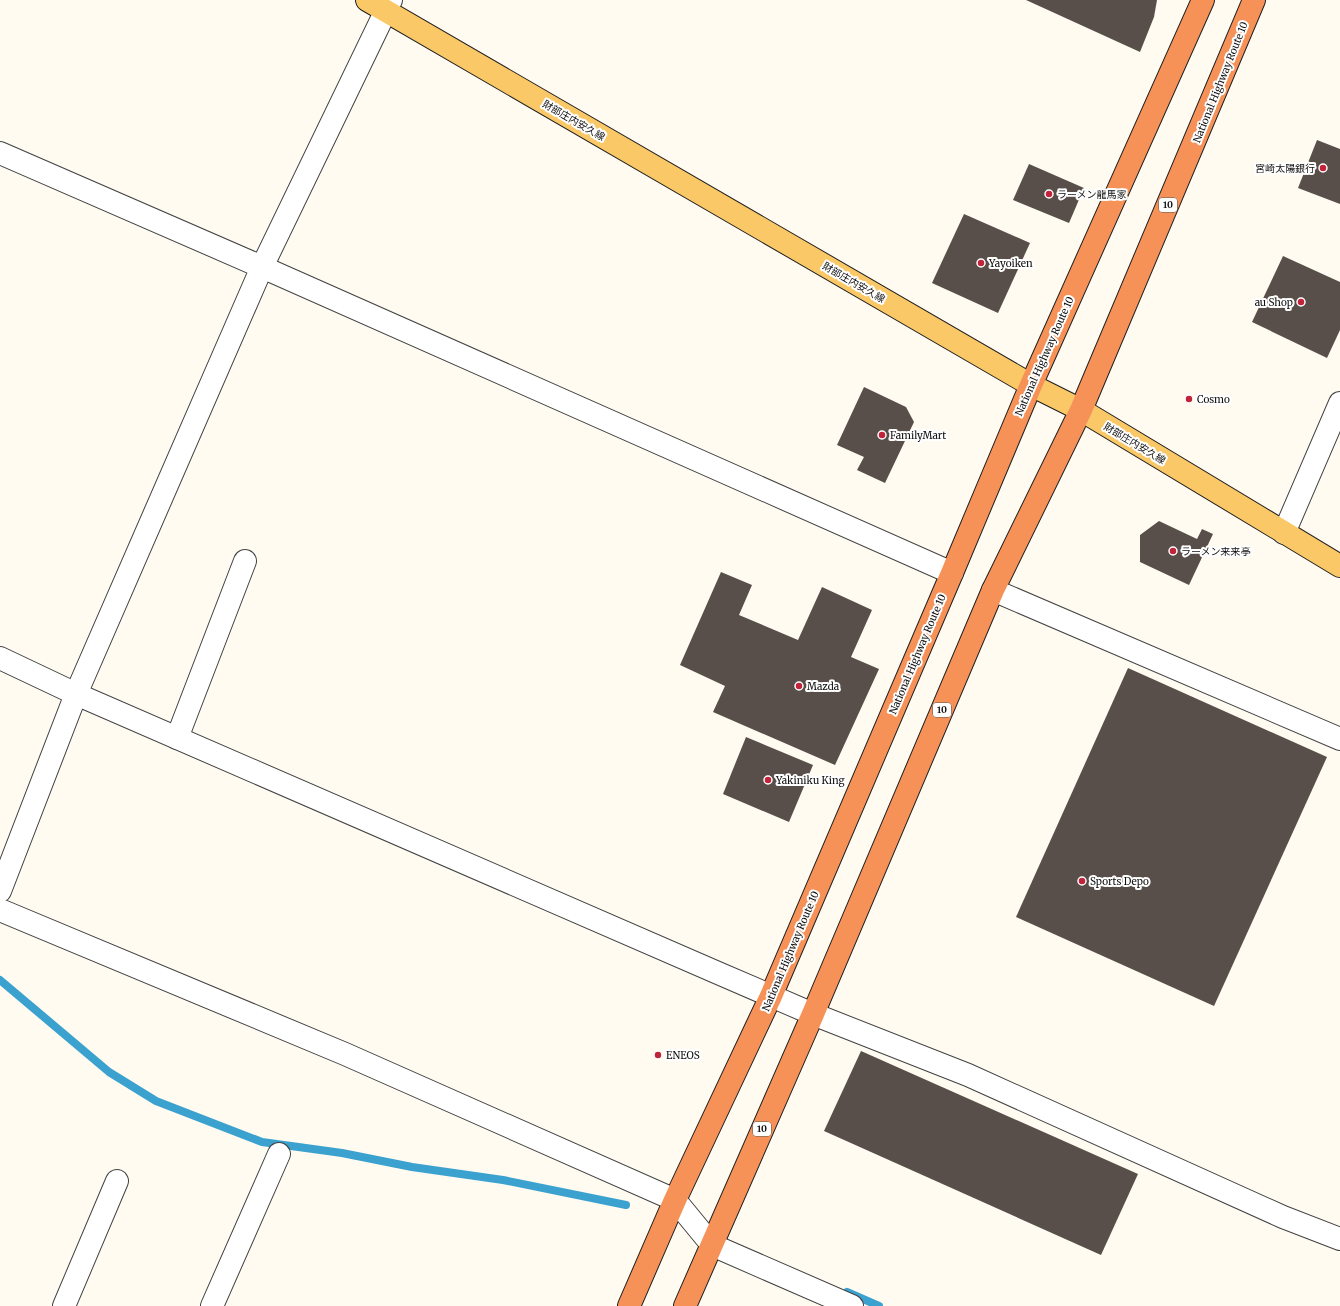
<svg xmlns="http://www.w3.org/2000/svg" width="1340" height="1306" viewBox="0 0 1340 1306" font-family="Merriweather,'Noto Sans JP',serif">
<style>
.lines{fill:none;stroke-linecap:round;stroke-linejoin:round}
.stream{stroke:#3ba1cf;stroke-width:8}
.building{fill:#584f4b}
.minor-casing{stroke:#424242;stroke-width:24}
.major-casing{stroke:#202020;stroke-width:24}
.highway-casing{stroke:#202020;stroke-width:24}
.minor{stroke:#fff;stroke-width:22}
.major{stroke:#fac866;stroke-width:22}
.highway{stroke:#f69258;stroke-width:22}
.poi-dot{fill:#c1243a;stroke:#fff;stroke-width:1.5}
.labels{text-anchor:middle;stroke-width:4;stroke-linejoin:round;paint-order:stroke}
.shield{fill:#fff;stroke:#575757;stroke-width:1}
.shield-label{font-size:9px;font-weight:bold;fill:#0f0f0f}
.street-label{font-size:10px;fill:#0f0f0f;stroke:#fff}
.poi-label{font-size:10px;fill:#0f0f0f;stroke:#fff;text-anchor:start}
</style>
<rect width="100%" height="100%" fill="#fffbf1"/>
<g class="lines">
<!-- stream -->
<g class="stream">
<path d="M0,980l109,92 47,29 106,41 80,11 70,14 91,13 123,25"/>
<path d="M847,1292l32,14"/>
</g>
</g>
<!-- building -->
<g class="building">
<path d="M1026,0h131l-3,17 -14,35z"/>
<path d="M1317,140l23,9v55l-42,-16z"/>
<path d="M1029,164l55,24 -15,35 -56,-23z"/>
<path d="M964,214l66,29 -32,70 -66,-30z"/>
<path d="M1283,256l57,26v48l-13,28 -75,-36z"/>
<path d="M864,387l42,20 8,15 -29,61 -28,-13 7,-13 -27,-12z"/>
<path d="M1159,521l38,18 5,-10 11,5 -24,51 -49,-23v-27z"/>
<path d="M721,572l31,13 -13,30 59,25 24,-53 50,23 -21,47 28,12 -44,96 -122,-53 12,-26 -45,-21z"/>
<path d="M1128,668l199,89 -113,249 -198,-89z"/>
<path d="M746,737l67,28 -24,57 -66,-28z"/>
<path d="M861,1051l277,123 -37,81 -277,-124z"/>
</g>
<g class="lines">
<defs>
<g id="minor">
<path d="M0,153l262,114 690,306"/>
<path d="M1284,533l56,-130"/>
<path d="M993,590l347,149"/>
<path d="M0,658l76,36 642,279 95,41 155,61 315,142 57,22"/>
<path d="M177,738l68,-177"/>
<path d="M0,891l76,-197 186,-427 129,-267"/>
<path d="M0,910l345,144 330,146 37,45 140,61"/>
<path d="M64,1306l53,-125"/>
<path d="M212,1306l67,-152"/>
</g>
<path id="major" d="M367,0l664,385 50,25 259,156"/>
<g id="highway">
<path d="M629,1306l46,-106 96,-204 181,-423 79,-188 172,-385"/>
<path d="M685,1306l128,-292 180,-424 88,-180 173,-410"/>
</g>
</defs>
<!-- minor casing -->
<use href="#minor" class="minor-casing"/>
<!-- major casing -->
<use href="#major" class="major-casing"/>
<!-- highway casing -->
<use href="#highway" class="highway-casing"/>
<!-- minor -->
<use href="#minor" class="minor"/>
<!-- major -->
<use href="#major" class="major"/>
<!-- highway -->
<use href="#highway" class="highway"/>
</g>
<!-- markers -->
<g class="poi-dot">
<circle cx="1323" cy="168" r="4"/>
<circle cx="1049" cy="194" r="4"/>
<circle cx="981" cy="263" r="4"/>
<circle cx="1301" cy="302" r="4"/>
<circle cx="1189" cy="399" r="4"/>
<circle cx="882" cy="435" r="4"/>
<circle cx="1173" cy="551" r="4"/>
<circle cx="799" cy="686" r="4"/>
<circle cx="768" cy="780" r="4"/>
<circle cx="1082" cy="881" r="4"/>
<circle cx="658" cy="1055" r="4"/>
</g>
<g class="labels">
<!-- shield labels -->
<g class="shield">
<rect x="1159" y="198" width="18" height="14" rx="3"/>
<rect x="933" y="703" width="18" height="14" rx="3"/>
<rect x="753" y="1122" width="18" height="14" rx="3"/>
</g>
<g class="shield-label">
<text x="1168" y="208">10</text>
<text x="942" y="713">10</text>
<text x="762" y="1132">10</text>
</g>
<!-- street labels -->
<g class="street-label">
<text transform="translate(1220 82) rotate(-68)" y="4">National Highway Route 10</text>
<text transform="translate(574 120) rotate(30)" y="4">財部庄内安久線</text>
<text transform="translate(854 282) rotate(30)" y="4">財部庄内安久線</text>
<text transform="translate(1044 356) rotate(-66)" y="4">National Highway Route 10</text>
<text transform="translate(1135 443) rotate(31)" y="4">財部庄内安久線</text>
<text transform="translate(917 654) rotate(-67)" y="4">National Highway Route 10</text>
<text transform="translate(790 951) rotate(-67)" y="4">National Highway Route 10</text>
</g>
<!-- poi labels -->
<g class="poi-label">
<text x="1315" y="172" text-anchor="end">宮崎太陽銀行</text>
<text x="1057" y="198">ラーメン龍馬家</text>
<text x="989" y="267">Yayoiken</text>
<text x="1293" y="306" text-anchor="end">au Shop</text>
<text x="1197" y="403">Cosmo</text>
<text x="890" y="439">FamilyMart</text>
<text x="1181" y="555">ラーメン来来亭</text>
<text x="807" y="690">Mazda</text>
<text x="776" y="784">Yakiniku King</text>
<text x="1090" y="885">Sports Depo</text>
<text x="666" y="1059">ENEOS</text>
</g>
</g>
</svg>
